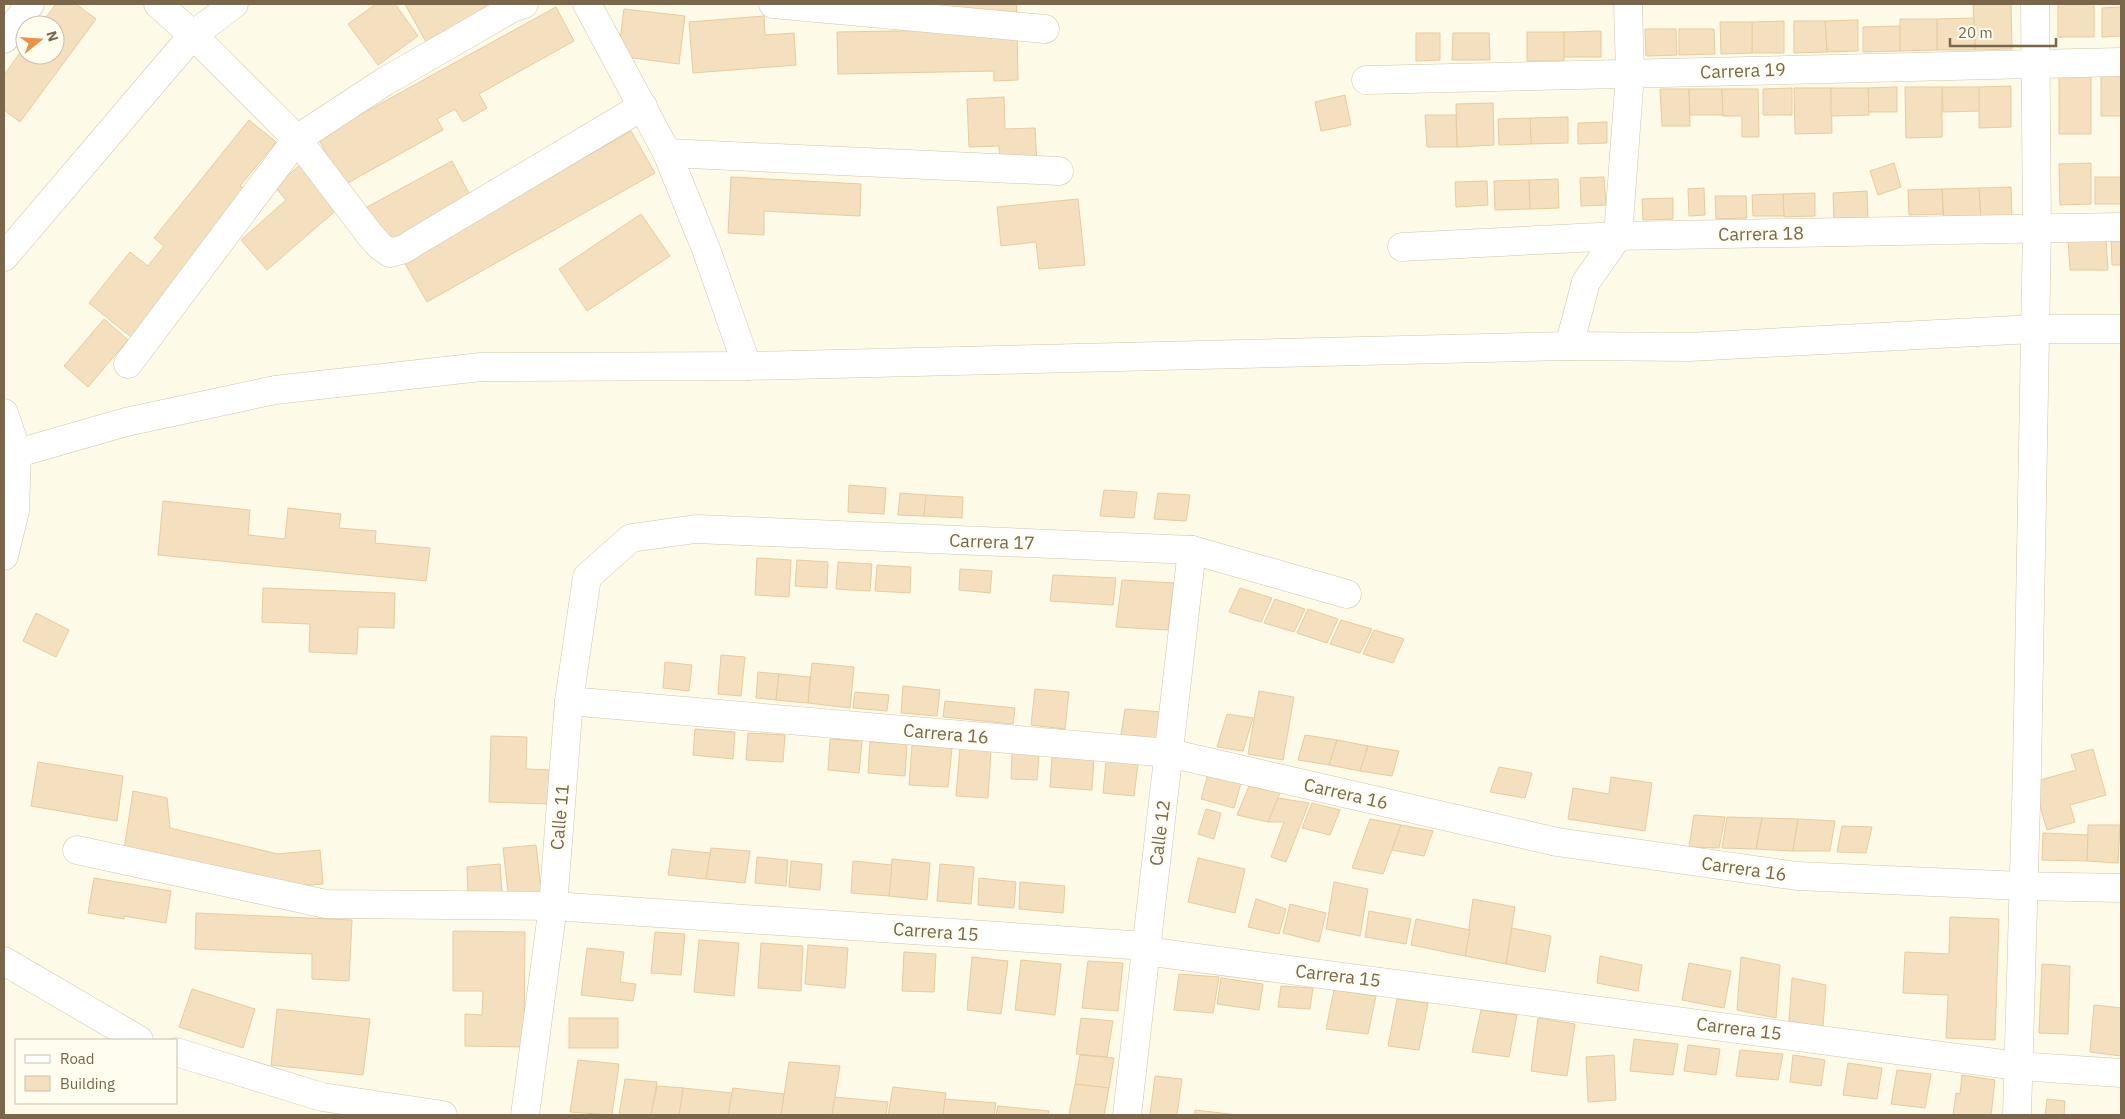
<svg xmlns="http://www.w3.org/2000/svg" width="2125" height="1119" viewBox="0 0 2125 1119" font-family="'IBM Plex Sans',sans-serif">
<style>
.building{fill:#f4e0bf;stroke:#e7cb9f}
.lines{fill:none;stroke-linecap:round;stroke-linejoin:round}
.minor-casing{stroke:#d0c5ad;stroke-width:29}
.minor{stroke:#fff;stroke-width:28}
.labels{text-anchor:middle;stroke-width:4.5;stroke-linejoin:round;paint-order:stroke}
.street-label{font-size:18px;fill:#79664b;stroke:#fffcf0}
</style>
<rect width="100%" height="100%" fill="#fdfae8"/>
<!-- building -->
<g class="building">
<path d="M56,4h20l20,15 -76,103 -16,-12v-35l21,-29v9h30v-30h-15z"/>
<path d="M376,4h19l23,32 -40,29 -30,-41z"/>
<path d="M405,4h80l4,8 -62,32z"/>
<path d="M887,4h130l-1,17z"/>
<path d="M1973,4h38l1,45 -37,1z"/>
<rect x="2058" y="4" width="36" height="33"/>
<path d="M556,7l18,34 -95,53 8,14 -24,14 -8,-13 -18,10 6,11 -99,55 -26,-47z"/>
<path d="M2121,7v29l-19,1v-29z"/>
<path d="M624,9l61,7 -6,48 -61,-8z"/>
<path d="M764,16l1,19 29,-2 2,32 -103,8 -4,-51z"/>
<path d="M1974,18l1,32h-38v-31z"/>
<path d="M1900,19h37v31l-37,1z"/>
<path d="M1858,20v31l-31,1 -2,-31z"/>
<path d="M1784,21v32h-32v-31z"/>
<path d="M1794,21h31l2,31 -33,1z"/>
<path d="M1720,22h32v31l-31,1z"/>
<path d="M1900,26v25l-37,1v-25z"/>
<path d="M1017,29l1,51 -24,1v-10l-156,3 -1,-42z"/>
<path d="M1645,29h31l1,26 -31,1z"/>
<path d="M1679,29h35l1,25 -36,1z"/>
<path d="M1601,31v26h-37v-25z"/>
<rect x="1527" y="32" width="37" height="29"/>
<path d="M1416,33h24v27l-24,1z"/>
<path d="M1453,33h36l1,27h-38z"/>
<path d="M2091,73v61h-32v-60z"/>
<rect x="2101" y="73" width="20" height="43"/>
<path d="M2011,86v41l-32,1v-41z"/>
<path d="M1897,87v25h-29v-24z"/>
<path d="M1905,87h37v50l-36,1z"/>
<path d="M1942,87h37v24l-36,1z"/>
<path d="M1792,88v27h-29v-26z"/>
<path d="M1794,88h37l1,45 -37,1z"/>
<path d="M1831,88h37l1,27 -38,1z"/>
<path d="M1660,89h29l1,37h-28z"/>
<path d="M1689,89h33l1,26h-33z"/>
<path d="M1722,89h36l1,48h-17v-21h-19z"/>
<path d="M1345,95l6,30 -30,6 -6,-29z"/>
<path d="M1004,97l1,32 30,-1 2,35 -37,1 -1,-18 -30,1 -2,-48z"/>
<path d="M1493,103l1,42 -37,2 -1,-43z"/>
<path d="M1425,115h31l1,32h-30z"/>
<path d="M1568,117v26l-37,1 -1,-26z"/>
<path d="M1530,118l1,26 -32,1 -1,-26z"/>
<path d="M249,120l27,22 -36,44 8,6 -117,145 -42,-34 41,-51 18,14 16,-20 -10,-8z"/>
<path d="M1607,122v21l-29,1v-21z"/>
<path d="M631,131l24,42 -228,129 -24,-42z"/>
<path d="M452,161l20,38 -85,45 -20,-37z"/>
<path d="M302,163l38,44 -73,63 -26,-30 45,-40 -11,-13z"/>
<path d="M1894,163l7,24 -23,8 -8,-24z"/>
<path d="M2091,163v41l-31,1 -1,-41z"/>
<path d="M731,177l130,7 -1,32 -96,-5v24l-36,-2z"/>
<path d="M1604,177l2,28 -25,1 -1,-28z"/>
<rect x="2095" y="177" width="26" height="27"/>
<path d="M1558,179l1,29 -29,1 -1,-29z"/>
<path d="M1529,180l1,29 -35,1 -1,-29z"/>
<path d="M1487,181l1,24 -32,2 -1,-25z"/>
<path d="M2011,187l1,34 -31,1 -2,-34z"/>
<path d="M1704,188l1,27 -16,1 -1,-27z"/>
<path d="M1979,188l2,34 -37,2 -2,-35z"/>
<path d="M1942,189l1,25 -34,1 -1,-25z"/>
<path d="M1867,191l1,27 -34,1 -1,-26z"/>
<path d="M1815,193v23l-31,1 -1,-23z"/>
<path d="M1783,194l1,22h-31l-1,-21z"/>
<path d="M1715,196h31l1,22 -31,1z"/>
<path d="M1673,198v21l-30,1 -1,-21z"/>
<path d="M1078,199l7,66 -46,4 -3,-27 -35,4 -4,-39z"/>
<path d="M641,214l29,42 -83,55 -28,-42z"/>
<path d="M2106,239l2,31h-38l-2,-30z"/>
<path d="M2111,239h10v26h-9z"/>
<path d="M104,319l24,21 -40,47 -24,-21z"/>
<path d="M849,485l37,3 -2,26 -36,-2z"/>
<path d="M1104,490l33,2 -3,26 -34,-2z"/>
<path d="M900,493l26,2 -2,21 -26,-1z"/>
<path d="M1158,493l32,2 -4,26 -32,-2z"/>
<path d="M926,495l37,2 -1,21 -38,-2z"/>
<path d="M163,501l87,9 -2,25 37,4 3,-31 53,6 -2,14 37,3 -1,12 55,5 -4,33 -268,-26z"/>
<path d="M757,558l34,2 -2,37 -34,-2z"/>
<path d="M797,560l31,2 -1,26 -32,-2z"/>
<path d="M838,562l34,2 -2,27 -34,-2z"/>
<path d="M877,565l34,2 -1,26 -35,-2z"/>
<path d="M960,569l32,2 -2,22 -31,-3z"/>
<path d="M1053,575l63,3 -3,27 -63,-4z"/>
<path d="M1122,580l52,3 -6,47 -52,-3z"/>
<path d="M263,588l132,5 -1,35 -36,-1 -1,27 -48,-2 1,-28 -48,-2z"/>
<path d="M1240,588l32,10 -11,24 -32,-10z"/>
<path d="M1275,599l30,10 -11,23 -30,-9z"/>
<path d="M1308,609l30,10 -11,24 -30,-10z"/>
<path d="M36,613l33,17 -13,27 -33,-16z"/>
<path d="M1341,620l31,9 -12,24 -30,-9z"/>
<path d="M1374,630l30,9 -11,24 -30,-9z"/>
<path d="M721,655l24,2 -4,39 -23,-2z"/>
<path d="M665,662l27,3 -3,26 -26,-3z"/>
<path d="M812,663l42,4 -4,41 -42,-5z"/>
<path d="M758,672l21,2 -3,26 -20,-2z"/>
<path d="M779,674l31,3 -2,26 -32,-3z"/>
<path d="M903,686l37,4 -3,26 -36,-3z"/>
<path d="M1035,689l34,3 -4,37 -34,-4z"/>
<path d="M1259,691l35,6 -11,63 -35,-6z"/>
<path d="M855,692l34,3 -2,16 -34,-3z"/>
<path d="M945,701l70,7 -2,16 -70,-7z"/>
<path d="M1125,709l37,3 -4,26 -37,-3z"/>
<path d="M1227,714l26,4 -10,33 -26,-4z"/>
<path d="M695,729l40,3 -2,27 -40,-4z"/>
<path d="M748,733l37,2 -2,27 -37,-2z"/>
<path d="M1305,735l32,5 -8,25 -31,-5z"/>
<path d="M491,736l36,1 -1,32 25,1 -1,34 -61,-2z"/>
<path d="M830,739l32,2 -3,32 -31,-3z"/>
<path d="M1337,740l31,6 -8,25 -31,-6z"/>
<path d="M870,742l37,2 -2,32 -37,-3z"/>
<path d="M912,745l40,3 -4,39 -39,-2z"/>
<path d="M1368,746l31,5 -7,25 -32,-5z"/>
<path d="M960,748l31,2 -3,48 -32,-2z"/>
<path d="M2093,749l13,46 -36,10 5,17 -28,8 -14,-48 43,-12 -5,-15z"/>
<path d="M1012,752l27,2 -2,26 -26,-1z"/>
<path d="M1052,755l42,3 -2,32 -42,-3z"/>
<path d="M1106,761l32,3 -4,32 -31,-3z"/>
<path d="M38,762l85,14 -6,45 -86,-15z"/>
<path d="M1499,767l33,6 -7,25 -35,-6z"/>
<path d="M1208,774l33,9 -7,25 -33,-9z"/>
<path d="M1611,777l41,6 -7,48 -77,-12 5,-31 36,6z"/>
<path d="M1249,786l31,7 -12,29 -31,-7z"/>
<path d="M133,791l34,7 3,30 108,26 42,-4 3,34 -40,3 -159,-37z"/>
<path d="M1278,798l31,5 -23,59 -15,-5 13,-35h-16z"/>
<path d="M1312,803l28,7 -10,25 -28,-7z"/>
<path d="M1206,809l15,4 -7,26 -16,-5z"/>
<path d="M1694,815l31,2 -6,31 -30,-1z"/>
<path d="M1727,817l35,1 -6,31 -34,-1z"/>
<path d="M1762,818l36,1 -5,32 -37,-2z"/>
<path d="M1370,819l31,6 -18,49 -31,-6z"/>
<path d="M1798,819l37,2 -5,30h-37z"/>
<path d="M1401,825l32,6 -9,25 -32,-6z"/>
<path d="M2088,825h32l-2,38 -31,-2z"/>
<path d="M1842,826l30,1 -6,26 -29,-1z"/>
<path d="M2043,833l45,2 -1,26 -45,-1z"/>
<path d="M536,845l6,52 -33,3 -6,-52z"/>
<path d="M711,848l39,3 -5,32 -39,-4z"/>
<path d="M672,849l38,4 -4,26 -38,-4z"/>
<path d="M757,857l31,3 -2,26 -31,-3z"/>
<path d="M1198,858l47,11 -10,44 -47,-11z"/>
<path d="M892,859l38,4 -3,37 -38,-4z"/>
<path d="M791,861l31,3 -2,26 -31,-3z"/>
<path d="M853,861l39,4 -3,31 -38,-3z"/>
<path d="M500,864l2,29 -34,2 -1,-28z"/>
<path d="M940,864l34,3 -3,37 -34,-3z"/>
<path d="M94,878l77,13 -5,32 -42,-7v3l-36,-6z"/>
<path d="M979,878l37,4 -2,26 -36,-3z"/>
<path d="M1020,882l45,4 -2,27 -44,-4z"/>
<path d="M1334,882l34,7 -8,47 -34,-7z"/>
<path d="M1256,899l30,10 -7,25 -31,-7z"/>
<path d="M1473,899l42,8 -9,57 -41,-8z"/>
<path d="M1290,904l36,9 -7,29 -36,-9z"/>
<path d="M1369,911l42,8 -5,25 -41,-7z"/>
<path d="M196,913l156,7 -3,61 -37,-2v-25l-117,-5z"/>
<path d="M1950,917l49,2 -4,121 -49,-2 2,-43 -45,-2 2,-41 44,2z"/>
<path d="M1416,919l54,11 -5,26 -54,-11z"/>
<path d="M1512,928l39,8 -6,36 -39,-8z"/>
<path d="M453,931l72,1 -1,115 -59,-1v-32l17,1 1,-24h-30z"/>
<path d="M655,932l30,2 -4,41 -30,-2z"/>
<path d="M699,940l40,3 -5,53 -40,-4z"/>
<path d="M761,943l42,3 -2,45 -43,-3z"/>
<path d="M808,945l40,3 -3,40 -40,-4z"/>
<path d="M587,948l37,4 -4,30 16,2 -3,17 -52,-6z"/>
<path d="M904,952l32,2 -2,38 -32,-1z"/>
<path d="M1600,956l42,9 -4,26 -41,-8z"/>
<path d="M972,957l36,4 -7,53 -34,-4z"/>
<path d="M1741,957l39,8 -4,53 -39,-8z"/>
<path d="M1021,960l40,4 -6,51 -40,-5z"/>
<path d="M1088,961l35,2 -5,48 -36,-3z"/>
<path d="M1689,963l42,8 -7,37 -42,-8z"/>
<path d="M2042,964l28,2 -2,68 -29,-1z"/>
<path d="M1179,974l40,3 -6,36 -39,-3z"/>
<path d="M1221,978l42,6 -4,26 -42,-6z"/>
<path d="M1792,978l34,7 -3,42 -34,-6z"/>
<path d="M1281,986l32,2 -3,21 -32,-2z"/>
<path d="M192,989l63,20 -12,39 -64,-21z"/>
<path d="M1334,990l42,6 -8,38 -42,-5z"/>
<path d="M1397,999l31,4 -9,47 -31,-4z"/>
<path d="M2094,1005l27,3v48l-31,-4z"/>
<path d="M277,1009l93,10 -7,56 -92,-10z"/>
<path d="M1481,1010l36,5 -8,42 -37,-5z"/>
<rect x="569" y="1018" width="49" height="30"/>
<path d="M1081,1018l32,3 -6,36 -31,-3z"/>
<path d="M1538,1018l37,6 -8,52 -36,-5z"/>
<path d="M1634,1039l44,5 -5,31 -43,-4z"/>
<path d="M1688,1045l32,4 -4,26 -32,-4z"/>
<path d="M1740,1050l43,4 -5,26 -42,-4z"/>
<path d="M1080,1055l34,3 -5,30 -34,-4z"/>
<path d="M1614,1055l2,45 -28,2 -2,-45z"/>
<path d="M1793,1055l32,5 -4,26 -31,-4z"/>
<path d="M578,1060l41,4 -7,51 -42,-3z"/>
<path d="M789,1062l51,4 -8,49h-51z"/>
<path d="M1848,1063l34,5 -5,31 -34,-4z"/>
<path d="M1897,1070l34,4 -6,34 -34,-4z"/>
<path d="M1962,1075l33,5 -4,35h-38l3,-22 4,1z"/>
<path d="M1155,1076l27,3 -5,36h-27z"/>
<path d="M625,1079l32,3 -6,33h-32z"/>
<path d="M1075,1084l34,4 -5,27h-41h6z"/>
<path d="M657,1086l27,2 -5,27h-28z"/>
<path d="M893,1087l53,6 -3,22h-55z"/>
<path d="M683,1088l49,5 -4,22h-49z"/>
<path d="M733,1088l51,6 -3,21h-53z"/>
<path d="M835,1097l53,5 -2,13h-54z"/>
<path d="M945,1099l51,4 -2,12h-51z"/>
<path d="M2047,1099l18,2 -1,14h-19z"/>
<path d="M998,1106l51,5 -1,4h-52z"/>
<path d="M1195,1110l43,5h-43z"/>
</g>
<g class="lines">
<defs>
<g id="minor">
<path d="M158,4l35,31 104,104 73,96 10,11 10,7 14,-4 11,-7 228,-136"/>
<path d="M587,4l80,149 39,96 41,117"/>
<path d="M773,4l272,25"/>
<path d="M4,39l26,-35"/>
<path d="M1366,80l755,-18"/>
<path d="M667,153l392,18"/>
<path d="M1402,247l216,-11 503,-9"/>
<path d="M4,257l189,-222 41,-31"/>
<path d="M1569,346l17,-64 32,-46 12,-162 -2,-70"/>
<path d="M128,364l169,-225 87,-57 130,-75 10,-3"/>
<path d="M4,413l13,39 -2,59 -11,45"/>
<path d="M4,457l122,-35 149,-32 206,-23 266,-1 822,-20 120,1 346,-18h86"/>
<path d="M569,701l600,52 388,89 240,34 225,10 99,2"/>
<path d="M77,850l249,54 227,2 594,40 13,7 858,113 103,7"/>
<path d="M4,961l135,79"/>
<path d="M176,1052l146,45 121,18"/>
<path d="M525,1115l28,-209 16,-205 18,-124 44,-39 65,-9 496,21 155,44"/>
<path d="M1127,1115l65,-565"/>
<path d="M2017,1115l10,-345 10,-541 -2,-225"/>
</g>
</defs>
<!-- minor casing -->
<use href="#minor" class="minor-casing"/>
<!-- minor -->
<use href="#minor" class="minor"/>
</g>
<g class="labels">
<!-- street labels -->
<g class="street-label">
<text transform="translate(1743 71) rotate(-2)" y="6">Carrera 19</text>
<text transform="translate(1761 234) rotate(-1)" y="6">Carrera 18</text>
<text transform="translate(992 542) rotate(2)" y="6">Carrera 17</text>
<text transform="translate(946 734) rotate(5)" y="6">Carrera 16</text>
<text transform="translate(1346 794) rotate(13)" y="6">Carrera 16</text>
<text transform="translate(560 817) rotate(-85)" y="6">Calle 11</text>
<text transform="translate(1160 833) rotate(-83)" y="6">Calle 12</text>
<text transform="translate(1744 869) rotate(8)" y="6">Carrera 16</text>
<text transform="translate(936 932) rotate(4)" y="6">Carrera 15</text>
<text transform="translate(1338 976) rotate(7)" y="6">Carrera 15</text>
<text transform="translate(1739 1029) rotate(7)" y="6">Carrera 15</text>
</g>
</g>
<!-- border -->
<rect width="2125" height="1119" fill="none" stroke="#79664b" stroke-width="10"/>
<!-- legend -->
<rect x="15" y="1039" width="162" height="65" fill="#fffcf0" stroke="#c9c0ae"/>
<rect x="25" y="1055" width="25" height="8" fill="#ffffff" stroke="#c9c0ae"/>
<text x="60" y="1064" font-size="15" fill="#79664b">Road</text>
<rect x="25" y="1076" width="25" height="15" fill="#f4e0bf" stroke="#c9c0ae"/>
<text x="60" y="1089" font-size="15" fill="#79664b">Building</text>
<!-- north arrow -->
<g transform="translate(40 40) rotate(73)"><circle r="24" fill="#fffcf0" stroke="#c9c0ae"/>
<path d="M0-4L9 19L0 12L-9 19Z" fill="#eb924a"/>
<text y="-8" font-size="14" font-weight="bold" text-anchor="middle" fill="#79664b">N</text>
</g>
<!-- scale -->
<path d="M1950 38v8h106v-8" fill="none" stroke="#79664b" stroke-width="2.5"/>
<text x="1958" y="38" font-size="15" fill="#79664b" stroke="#fffcf0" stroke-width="4" paint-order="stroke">20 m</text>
</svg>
